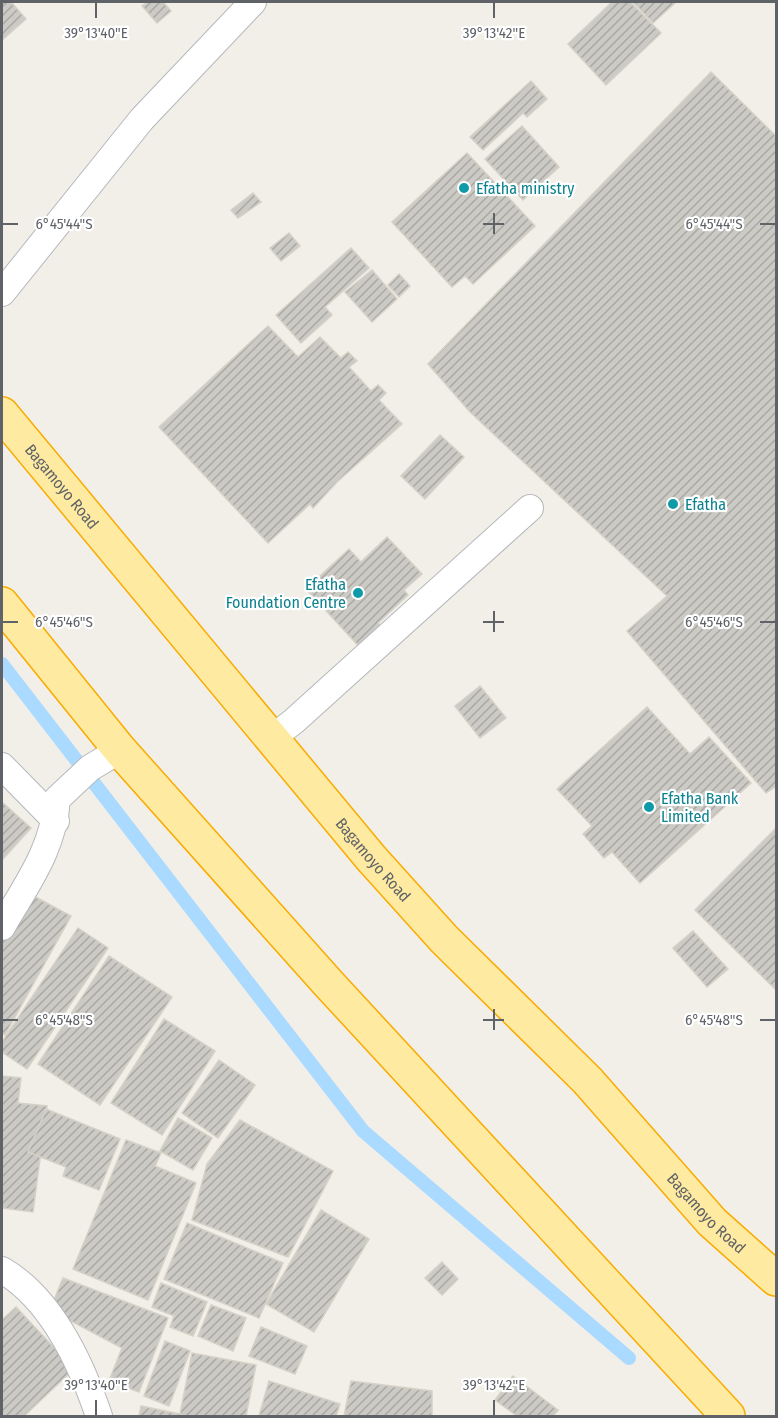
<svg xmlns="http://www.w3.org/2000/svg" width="778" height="1418" viewBox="0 0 778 1418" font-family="'Fira Sans Condensed',sans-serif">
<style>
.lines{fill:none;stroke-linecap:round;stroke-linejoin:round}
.stream{stroke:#aadaff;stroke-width:14}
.building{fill:url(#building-hatch);stroke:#d6d1c6;stroke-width:1.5}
.service-casing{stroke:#b5b8bc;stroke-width:28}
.trunk-casing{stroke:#f9ab00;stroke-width:36}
.service{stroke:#fff;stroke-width:26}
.trunk{stroke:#feeaa1;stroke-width:33}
.ticks{fill:none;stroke:#5f6368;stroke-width:2}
.culture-dot{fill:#0f9aa8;stroke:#fff;stroke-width:2}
.labels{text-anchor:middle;stroke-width:4.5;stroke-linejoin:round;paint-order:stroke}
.culture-label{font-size:16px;fill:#0d838f;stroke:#fff;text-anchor:start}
.street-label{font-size:16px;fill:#5f6368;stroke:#fff}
.ticks-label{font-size:15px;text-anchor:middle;fill:#5f6368;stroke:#fff;stroke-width:4.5;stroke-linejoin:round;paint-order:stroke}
</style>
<defs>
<pattern id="building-hatch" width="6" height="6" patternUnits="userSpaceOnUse" patternTransform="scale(1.5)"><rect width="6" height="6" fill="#cccac5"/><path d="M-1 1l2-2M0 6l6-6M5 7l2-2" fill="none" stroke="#a9a8a4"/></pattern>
</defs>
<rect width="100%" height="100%" fill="#f1efe8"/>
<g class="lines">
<!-- stream -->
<path class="stream" d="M2,664l361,467 266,227"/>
</g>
<!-- building -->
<g class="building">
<path d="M2,2h9l15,17 -24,21z"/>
<path d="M148,2h15l8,9 -14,12 -15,-17z"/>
<path d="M612,2h18l31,31 -55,52 -38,-41z"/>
<path d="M633,2h43l-23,21z"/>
<path d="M711,72l65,64v650l-10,7 -139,-162 40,-35 -197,-184 -42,-48z"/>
<path d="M531,81l16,18 -20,18 -4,-4 -40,37 -13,-13z"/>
<path d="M522,126l37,41 -36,33 -38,-41z"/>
<path d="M467,153l68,73 -62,58 -8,-8 -13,11 -60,-65z"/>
<path d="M253,193l8,9 -23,16 -7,-8z"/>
<path d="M289,233l11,13 -19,15 -11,-13z"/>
<path d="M351,248l18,20 -44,39 7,8 -31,28 -25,-28z"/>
<path d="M372,270l25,29 -25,23 -27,-30z"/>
<path d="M399,274l11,12 -11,11 -11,-12z"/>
<path d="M268,326l30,31 22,-20 21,21 7,-6 9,9 -8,6 22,24 7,-6 8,8 -7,7 23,24 -65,58 -24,26 -3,-4 -42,39 -109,-116z"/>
<path d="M440,435l24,22 -39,42 -24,-23z"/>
<path d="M387,537l35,37 -18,16 4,5 -30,28 9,10 -22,20 -59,-64 43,-40 12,13z"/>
<path d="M480,686l26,32 -26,20 -25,-32z"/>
<path d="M647,707l43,47 19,-17 42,46 -111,100 -28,-31 -8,6 -21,-24 9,-8 -35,-37z"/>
<path d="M2,802l29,26 -29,32z"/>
<path d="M776,828v162l-81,-80z"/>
<path d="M28,893l43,23 -66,119 -3,-2v-91z"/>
<path d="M78,928l30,20 -81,121 -25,-17v-10z"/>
<path d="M693,931l35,38 -21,18 -34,-39z"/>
<path d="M109,956l63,41 -72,108 -62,-41z"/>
<path d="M164,1019l51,32 -53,84 -51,-32z"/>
<path d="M219,1060l36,25 -37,53 -36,-25z"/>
<path d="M2,1076l19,2 -3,25 29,3 -14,106 -31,-4z"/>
<path d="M46,1109l74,30 -21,51 -36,-14 3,-9 -38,-15z"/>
<path d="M178,1118l34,20 -19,32 -33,-19z"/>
<path d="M240,1120l93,51 -45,86 -96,-37 15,-56z"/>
<path d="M126,1140l35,13 -6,13 41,17 -48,117 -75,-31z"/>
<path d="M321,1210l48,29 -55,93 -48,-28z"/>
<path d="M187,1223l96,40 -24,55 -95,-39z"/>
<path d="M442,1262l16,17 -16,16 -17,-17z"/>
<path d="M63,1278l105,40 -29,74 -30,-11 13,-33 -72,-38z"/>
<path d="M161,1283l46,19 -14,34 -23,-9 4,-11 -22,-9z"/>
<path d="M211,1305l35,13 -13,33 -35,-15z"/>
<path d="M16,1307l58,62 -50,47h-22v-96z"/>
<path d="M261,1327l46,19 -12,28 -46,-18z"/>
<path d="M165,1341l25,10 -21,55 -25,-10z"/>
<path d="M192,1353l64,12 -10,51h-107l2,-10 39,8z"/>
<path d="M513,1376l45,34 -5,6h-36l-22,-16z"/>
<path d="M269,1381l71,23 -4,12h-77z"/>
<path d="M351,1381l81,10v25h-88z"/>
</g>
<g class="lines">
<defs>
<g id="service">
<path d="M2,293l140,-174 111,-117"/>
<path d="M271,739l23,-18 236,-213"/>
<path d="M2,766l54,55"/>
<path d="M2,927c24,-42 52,-78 55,-128l33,-31 30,-18"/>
<path d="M2,1270c50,29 79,93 97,146"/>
</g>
<g id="trunk">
<path id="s1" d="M2,414l369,444 73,81 143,141 125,142 64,57"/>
<path d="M2,604l118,146 208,233 400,433"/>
</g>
</defs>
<!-- service casing -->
<use href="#service" class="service-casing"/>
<!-- trunk casing -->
<use href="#trunk" class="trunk-casing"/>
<!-- service -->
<use href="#service" class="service"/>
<!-- trunk -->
<use href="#trunk" class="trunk"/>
</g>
<!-- ticks -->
<path class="ticks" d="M96,3v15M494,3v15M494,213v21M3,224h15M483,224h21M760,224h15M494,611v21M3,622h15M483,622h21M760,622h15M494,1009v21M3,1020h15M483,1020h21M760,1020h15M96,1400v15M494,1400v15"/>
<!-- markers -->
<g class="culture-dot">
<circle cx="464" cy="188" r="6"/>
<circle cx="673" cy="504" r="6"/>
<circle cx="358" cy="593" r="6"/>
<circle cx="649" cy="807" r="6"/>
</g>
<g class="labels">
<!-- culture labels -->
<g class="culture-label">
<text x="476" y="194">Efatha ministry</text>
<text x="685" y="510">Efatha</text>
<text x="346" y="590" text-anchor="end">Efatha<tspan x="346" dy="18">Foundation Centre</tspan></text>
<text x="661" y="804">Efatha Bank<tspan x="661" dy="18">Limited</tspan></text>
</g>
<!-- street labels -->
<g class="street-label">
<text dy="6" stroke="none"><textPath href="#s1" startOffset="94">Bagamoyo Road</textPath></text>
<text dy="6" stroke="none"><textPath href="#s1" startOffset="580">Bagamoyo Road</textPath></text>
<text dy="6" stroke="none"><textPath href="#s1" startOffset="1066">Bagamoyo Road</textPath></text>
</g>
</g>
<g class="ticks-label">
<text x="96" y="38">39°13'40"E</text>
<text x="494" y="38">39°13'42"E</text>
<text x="64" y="229">6°45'44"S</text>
<text x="714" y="229">6°45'44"S</text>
<text x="64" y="627">6°45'46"S</text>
<text x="714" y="627">6°45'46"S</text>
<text x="64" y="1025">6°45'48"S</text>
<text x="714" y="1025">6°45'48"S</text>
<text x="96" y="1390">39°13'40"E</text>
<text x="494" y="1390">39°13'42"E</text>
</g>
<!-- border -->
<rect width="778" height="1418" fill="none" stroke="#5f6368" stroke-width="6"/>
</svg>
